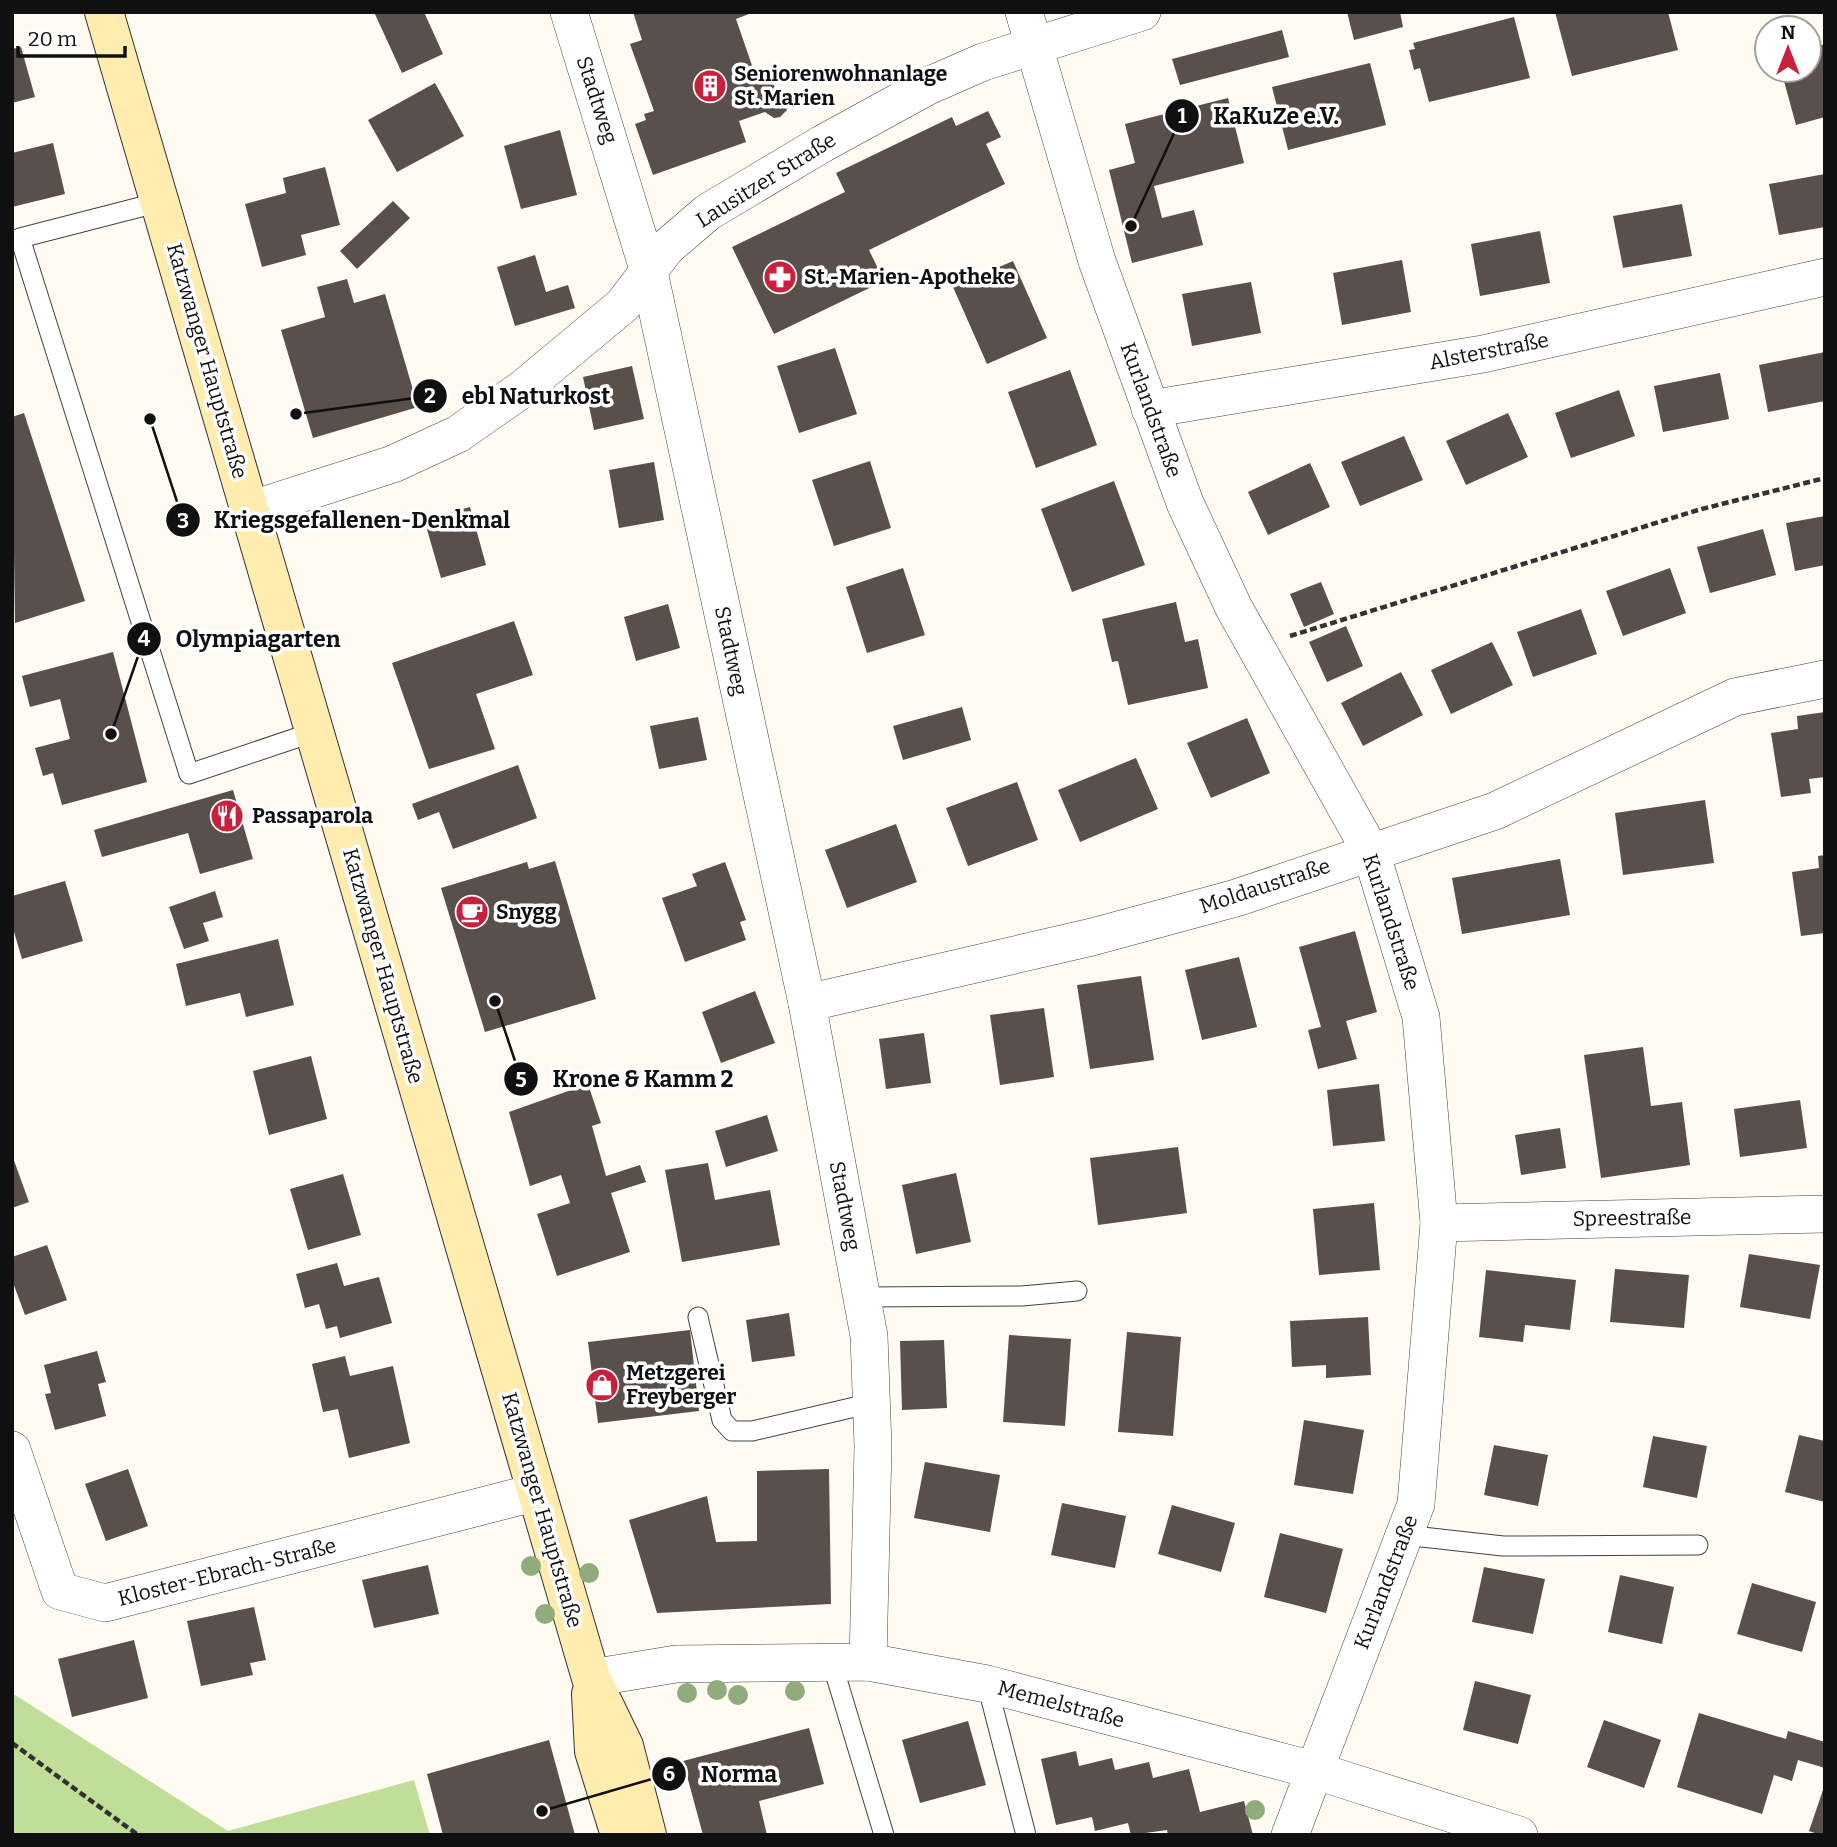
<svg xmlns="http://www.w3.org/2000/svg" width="1837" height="1847" viewBox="0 0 1837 1847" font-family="Bitter,serif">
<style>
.forest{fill:#c0de98}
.building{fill:#594f4b}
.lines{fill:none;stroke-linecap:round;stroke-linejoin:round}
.service-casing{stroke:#434343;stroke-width:21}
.minor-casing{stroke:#434343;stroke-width:38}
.secondary-casing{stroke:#323232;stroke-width:40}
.path{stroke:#323232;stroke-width:4.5;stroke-dasharray:7 3.5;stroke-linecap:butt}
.service{stroke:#fff;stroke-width:19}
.minor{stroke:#fff;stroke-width:37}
.secondary{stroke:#ffecae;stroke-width:38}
.tree{fill:#90ac7d}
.labels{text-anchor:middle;stroke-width:7;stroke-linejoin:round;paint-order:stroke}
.poi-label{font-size:21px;font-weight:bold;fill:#101010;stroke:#fff;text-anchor:start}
.street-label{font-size:21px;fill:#101010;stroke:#fff}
.leader{fill:none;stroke:#101010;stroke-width:2.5}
.callout-dot{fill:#101010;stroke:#fff;stroke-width:2.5}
.mark-label{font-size:21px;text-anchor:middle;font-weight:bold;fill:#fff}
.callout-label{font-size:23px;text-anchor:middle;font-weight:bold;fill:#101010;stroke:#fff;stroke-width:7;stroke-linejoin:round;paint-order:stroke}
</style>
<rect width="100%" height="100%" fill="#fffbf3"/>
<!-- forest -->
<path class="forest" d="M12,1693l216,138 186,-51 16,55h-418z"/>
<!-- building -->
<g class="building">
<path d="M374,12h50l19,42 -41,19z"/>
<path d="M633,12h121l-18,7 20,58 13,-5 9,24 7,4 2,10 -7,7 -6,1 -9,-6 -26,9 7,21 -93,33 -18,-51 11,-4 -2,-6 10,-3 -24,-67 12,-4z"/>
<path d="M1347,12h53l3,15 -49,13z"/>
<path d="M1555,12h113l10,38 -106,26z"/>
<path d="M1514,17l16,61 -101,24 -9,-34 -6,2 -5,-20 6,-1 -2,-6z"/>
<path d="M1282,30l7,27 -109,28 -8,-26z"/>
<path d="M1825,44v73l-29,8 -15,-55h28v-21z"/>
<path d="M21,47l14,50 -23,6v-54z"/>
<path d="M1370,63l16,62 -98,25 -16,-63z"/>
<path d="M435,83l29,53 -67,36 -29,-52z"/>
<path d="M1228,98l16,65 -90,23 8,32 32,-8 9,35 -71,18 -23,-93 26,-7 -10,-39z"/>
<path d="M988,111l13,26 -15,7 19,40 -136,66 15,31 -110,53 -42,-87 113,-55 -9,-19 116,-56 4,9z"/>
<path d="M560,130l17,65 -56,14 -17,-63z"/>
<path d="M53,143l12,51 -53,13v-54z"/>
<path d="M325,167l15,58 -39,10 5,20 -44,12 -17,-63 41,-11 -3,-15z"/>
<path d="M1825,174v53l-46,8 -10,-51z"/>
<path d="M393,201l17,17 -53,51 -17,-18z"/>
<path d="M1682,204l10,52 -69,12 -10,-52z"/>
<path d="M1540,231l10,52 -70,13 -9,-52z"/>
<path d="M535,255l11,37 22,-7 7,23 -60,18 -18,-59z"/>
<path d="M1402,260l9,52 -69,13 -9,-52z"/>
<path d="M1013,261l34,77 -60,26 -34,-77z"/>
<path d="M347,279l7,24 31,-9 33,113 -105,31 -32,-108 44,-13 -8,-30z"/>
<path d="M1251,282l10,51 -69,13 -10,-52z"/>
<path d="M835,348l22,66 -58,19 -22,-67z"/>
<path d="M1825,352v49l-57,11 -9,-47z"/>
<path d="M632,366l12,53 -50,11 -11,-53z"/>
<path d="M1070,370l27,75 -61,23 -28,-76z"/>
<path d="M1720,373l9,46 -66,13 -9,-46z"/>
<path d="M1619,390l16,46 -64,22 -16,-45z"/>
<path d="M24,413l61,188 -70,22 -3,-206z"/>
<path d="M1508,413l20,44 -62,28 -20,-44z"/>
<path d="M1404,436l19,44 -63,26 -19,-44z"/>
<path d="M870,461l21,67 -57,18 -22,-66z"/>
<path d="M654,462l10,58 -45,8 -10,-58z"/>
<path d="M1310,463l20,44 -62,28 -20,-43z"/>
<path d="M1114,481l31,84 -73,27 -31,-83z"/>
<path d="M470,507l16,58 -45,13 -17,-59z"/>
<path d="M1825,516v49l-30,6 -9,-48z"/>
<path d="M1763,529l13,46 -66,18 -13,-46z"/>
<path d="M903,568l22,67 -58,18 -21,-66z"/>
<path d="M1670,568l16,45 -63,23 -17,-45z"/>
<path d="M1321,582l13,32 -30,13 -14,-33z"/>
<path d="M1176,602l9,40 13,-3 10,49 -80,17 -10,-44 -6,1 -10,-43z"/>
<path d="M668,604l12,44 -44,13 -12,-44z"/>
<path d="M1581,609l16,45 -64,23 -16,-45z"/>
<path d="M514,621l19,54 -57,19 19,55 -66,20 -37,-106z"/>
<path d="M1346,626l17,40 -36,16 -18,-40z"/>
<path d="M1492,642l21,43 -62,29 -20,-44z"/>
<path d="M113,652l34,130 -85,23 -9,-32 -10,3 -8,-28 35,-9 -10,-40 -30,8 -8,-31z"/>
<path d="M1401,672l22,43 -60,31 -22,-43z"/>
<path d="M962,707l9,33 -68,20 -10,-34z"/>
<path d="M1825,712v65l-16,2 2,14 -30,4 -10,-64 27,-4 -1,-13z"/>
<path d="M698,717l9,43 -48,9 -9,-43z"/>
<path d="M1247,718l23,55 -59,25 -24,-55z"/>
<path d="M1136,758l22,51 -78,33 -22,-52z"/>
<path d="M518,765l19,53 -84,31 -14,-37 -21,8 -6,-16z"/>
<path d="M1017,782l21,58 -70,26 -22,-58z"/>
<path d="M233,790l20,69 -53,15 -12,-41 -86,24 -8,-27z"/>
<path d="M1705,800l9,63 -91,12 -8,-62z"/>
<path d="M896,824l21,58 -70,26 -22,-58z"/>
<path d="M1825,855v78l-24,3 -9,-64 27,-4 -1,-12z"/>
<path d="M1560,859l10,56 -108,19 -10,-56z"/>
<path d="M555,861l41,138 -111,33 -44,-144 86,-26 2,7z"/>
<path d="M725,862l21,58 -6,2 6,18 -61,22 -23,-64 35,-12 -5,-12z"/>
<path d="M65,881l18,60 -61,18 -10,-34v-29z"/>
<path d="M215,891l8,26 -20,6 6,18 -25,8 -15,-42z"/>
<path d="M1355,931l22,81 -31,9 11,38 -39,10 -10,-39 13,-3 -22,-80z"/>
<path d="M278,939l16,66 -48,12 -6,-24 -54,13 -10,-42z"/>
<path d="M1239,957l18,70 -55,13 -17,-70z"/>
<path d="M1141,976l13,84 -64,9 -13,-84z"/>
<path d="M755,991l20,52 -54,20 -19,-51z"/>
<path d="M1044,1008l10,69 -54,8 -10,-70z"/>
<path d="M924,1033l7,50 -45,6 -7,-50z"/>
<path d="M1643,1047l8,59 31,-4 8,63 -89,13 -17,-123z"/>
<path d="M311,1056l16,63 -58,16 -16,-64z"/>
<path d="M588,1084l13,39 -9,3 14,50 34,-11 6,17 -35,11 19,59 -73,24 -20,-62 33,-11 -9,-28 -31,11 -21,-74z"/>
<path d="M1379,1084l6,57 -52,5 -6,-56z"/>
<path d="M1800,1100l7,48 -67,9 -6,-48z"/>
<path d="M767,1115l11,36 -52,16 -11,-36z"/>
<path d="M1560,1128l6,40 -45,7 -6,-40z"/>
<path d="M1178,1147l9,66 -89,12 -8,-67z"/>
<path d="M12,1155l17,47 -17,6z"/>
<path d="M708,1163l7,37 55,-10 10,55 -98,17 -17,-92z"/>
<path d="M956,1173l15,69 -55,12 -14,-69z"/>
<path d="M343,1174l18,61 -53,15 -18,-61z"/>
<path d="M1374,1203l6,67 -61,5 -6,-66z"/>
<path d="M47,1245l20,55 -42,15 -13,-35v-23z"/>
<path d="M1749,1254l71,11 -10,54 -70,-12z"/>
<path d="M337,1263l7,23 35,-9 13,46 -52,15 -3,-12 -11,3 -7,-25 -14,4 -9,-34z"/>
<path d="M1615,1269l74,6 -5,53 -74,-6z"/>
<path d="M1486,1270l90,10 -6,50 -45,-5 -2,17 -44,-5z"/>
<path d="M789,1313l6,43 -43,6 -6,-42z"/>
<path d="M1368,1317l3,58 -45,3v-13l-34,2 -2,-46z"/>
<path d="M690,1330l9,81 -101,12 -10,-81z"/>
<path d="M1127,1332l54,5 -8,99 -55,-4z"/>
<path d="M1009,1335l62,4 -6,87 -62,-4z"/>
<path d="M944,1340l3,68 -45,2 -2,-69z"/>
<path d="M97,1351l9,31 -8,2 8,32 -51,14 -10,-36 6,-1 -7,-28z"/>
<path d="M345,1356l5,20 43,-10 17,77 -61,15 -11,-49 -15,3 -11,-48z"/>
<path d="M1304,1420l60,10 -11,64 -59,-9z"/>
<path d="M1799,1435l26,6v61l-40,-10z"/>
<path d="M1653,1436l54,10 -10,52 -54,-11z"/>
<path d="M1494,1445l54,10 -10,51 -54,-11z"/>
<path d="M925,1462l75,13 -10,57 -76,-14z"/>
<path d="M128,1469l20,57 -42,15 -21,-57z"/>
<path d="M829,1469l2,135 -174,9 -28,-93 78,-24 9,46 41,-1v-70z"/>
<path d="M1062,1503l64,13 -11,52 -64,-13z"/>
<path d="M1172,1505l63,18 -14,49 -63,-18z"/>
<path d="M1280,1533l63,16 -17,64 -62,-16z"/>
<path d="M428,1565l11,49 -65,14 -12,-48z"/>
<path d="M1484,1567l61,12 -12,55 -61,-12z"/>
<path d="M1620,1575l54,12 -12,57 -54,-12z"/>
<path d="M1752,1583l64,19 -14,50 -65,-18z"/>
<path d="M254,1607l12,53 -16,3 3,12 -52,11 -14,-65z"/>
<path d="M134,1640l14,58 -76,19 -14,-58z"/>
<path d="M1475,1681l56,14 -13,49 -55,-14z"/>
<path d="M1699,1713l87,26 2,-8 37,11v26l-27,-8 -6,21 -18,-6 -12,39 -85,-27z"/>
<path d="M1604,1720l57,20 -17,48 -57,-21z"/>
<path d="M968,1721l18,64 -66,18 -18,-63z"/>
<path d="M809,1728l15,56 -65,17 8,34h-64l-20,-74z"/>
<path d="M549,1740l26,95h-132l-16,-61z"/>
<path d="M1076,1751l3,15 33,-8 3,12 34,-8 4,16 36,-9 11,43 44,-11 9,34h-85l-1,-5 -36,5 -3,-12 -33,8 -3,-14 -36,8 -15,-66z"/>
<path d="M1824,1787l1,48h-5l-11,-4z"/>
</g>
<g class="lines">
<defs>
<g id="service">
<path d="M160,202l-140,36 169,536 125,-42"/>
<path d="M862,1297l160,-1 55,-5"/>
<path d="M698,1317l24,103 10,11h20l120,-28"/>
<path d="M1404,1535l99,11 195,-1"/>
<path d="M832,1663l52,172"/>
<path d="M987,1684l39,151"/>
</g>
<g id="minor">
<path d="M569,12l80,260 158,731 62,333 4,110 -5,216"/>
<path d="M1024,12l73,249 88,242 49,105 137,244 50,165 18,206 -23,281 -126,331"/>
<path d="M1150,409l333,-55 342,-77"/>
<path d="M250,510l143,-46 65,-30 63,-44 102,-85 43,-57 42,-36 114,-68 106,-58 55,-24 159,-50"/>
<path d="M807,1003l285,-66 144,-39 259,-87 240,-114 90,-18"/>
<path d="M1439,1223l386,-9"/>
<path d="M12,1450l48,141 45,12 432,-111"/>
<path d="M591,1678l85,-14 192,-2 119,22 326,86 206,65"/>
</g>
<g id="secondary">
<path d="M104,12l487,1666 33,68 23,89"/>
<path d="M591,1694l3,57 26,84"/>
</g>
</defs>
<!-- service casing -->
<use href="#service" class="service-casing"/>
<!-- minor casing -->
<use href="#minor" class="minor-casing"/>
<!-- secondary casing -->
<use href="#secondary" class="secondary-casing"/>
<!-- path -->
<g class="path">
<path d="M1290,636l408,-126 127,-32"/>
<path d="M12,1743l126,92"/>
</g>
<!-- service -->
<use href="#service" class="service"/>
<!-- minor -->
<use href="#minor" class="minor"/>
<!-- secondary -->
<use href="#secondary" class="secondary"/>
</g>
<!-- trees -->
<g class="tree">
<circle cx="531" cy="1566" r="10"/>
<circle cx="589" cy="1573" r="10"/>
<circle cx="545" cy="1614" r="10"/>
<circle cx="717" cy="1690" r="10"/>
<circle cx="795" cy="1691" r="10"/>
<circle cx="687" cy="1693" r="10"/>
<circle cx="738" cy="1695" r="10"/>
<circle cx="1255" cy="1810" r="10"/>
</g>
<!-- icons -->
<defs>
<symbol id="building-disc" viewBox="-11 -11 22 22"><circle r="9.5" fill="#c8203d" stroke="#fff"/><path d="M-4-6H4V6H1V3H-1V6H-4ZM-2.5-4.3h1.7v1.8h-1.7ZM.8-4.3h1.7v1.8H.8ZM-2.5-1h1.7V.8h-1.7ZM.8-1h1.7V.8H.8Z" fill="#fff"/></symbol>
<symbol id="pharmacy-disc" viewBox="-11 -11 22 22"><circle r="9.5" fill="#c8203d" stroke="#fff"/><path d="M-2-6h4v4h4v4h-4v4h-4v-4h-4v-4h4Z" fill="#fff"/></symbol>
<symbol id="restaurant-disc" viewBox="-11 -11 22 22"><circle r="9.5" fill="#c8203d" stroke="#fff"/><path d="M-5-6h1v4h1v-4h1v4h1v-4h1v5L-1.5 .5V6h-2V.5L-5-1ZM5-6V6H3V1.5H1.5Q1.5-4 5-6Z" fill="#fff"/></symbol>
<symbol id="cafe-disc" viewBox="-11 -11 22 22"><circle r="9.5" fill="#c8203d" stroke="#fff"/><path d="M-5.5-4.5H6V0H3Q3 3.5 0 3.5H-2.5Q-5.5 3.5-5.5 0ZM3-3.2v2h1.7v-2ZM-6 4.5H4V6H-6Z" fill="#fff"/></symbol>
<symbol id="shop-disc" viewBox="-11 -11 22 22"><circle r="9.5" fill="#c8203d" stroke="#fff"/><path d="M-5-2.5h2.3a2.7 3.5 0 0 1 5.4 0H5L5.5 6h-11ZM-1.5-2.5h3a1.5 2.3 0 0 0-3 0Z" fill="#fff"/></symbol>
</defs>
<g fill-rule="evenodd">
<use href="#building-disc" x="691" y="67" width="38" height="38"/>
<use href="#pharmacy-disc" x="761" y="258" width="38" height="38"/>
<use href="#restaurant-disc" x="208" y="797" width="38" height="38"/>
<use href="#cafe-disc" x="453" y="893" width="38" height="38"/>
<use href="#shop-disc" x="583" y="1366" width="38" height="38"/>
</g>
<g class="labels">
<!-- poi labels -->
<g class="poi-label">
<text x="734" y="81">Seniorenwohnanlage<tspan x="734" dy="24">St. Marien</tspan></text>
<text x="804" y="284">St.-Marien-Apotheke</text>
<text x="252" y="823">Passaparola</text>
<text x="496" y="919">Snygg</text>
<text x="626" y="1380">Metzgerei<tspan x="626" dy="24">Freyberger</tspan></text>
</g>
<!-- street labels -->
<g class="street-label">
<text transform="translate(597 100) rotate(72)" y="7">Stadtweg</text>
<text transform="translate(766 180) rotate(-32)" y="7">Lausitzer Straße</text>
<text transform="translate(1489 351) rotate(-11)" y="7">Alsterstraße</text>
<text transform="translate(207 361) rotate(74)" y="7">Katzwanger Hauptstraße</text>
<text transform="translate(1151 410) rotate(70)" y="7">Kurlandstraße</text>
<text transform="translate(731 651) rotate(78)" y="7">Stadtweg</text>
<text transform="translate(1265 886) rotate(-18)" y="7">Moldaustraße</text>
<text transform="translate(1391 922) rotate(72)" y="7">Kurlandstraße</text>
<text transform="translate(383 966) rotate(74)" y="7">Katzwanger Hauptstraße</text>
<text transform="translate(845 1206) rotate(79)" y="7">Stadtweg</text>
<text transform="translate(1632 1218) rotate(-1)" y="7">Spreestraße</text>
<text transform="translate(542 1510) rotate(74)" y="7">Katzwanger Hauptstraße</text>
<text transform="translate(227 1572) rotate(-14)" y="7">Kloster-Ebrach-Straße</text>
<text transform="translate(1386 1582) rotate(-69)" y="7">Kurlandstraße</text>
<text transform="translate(1061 1704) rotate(15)" y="7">Memelstraße</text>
</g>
</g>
<!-- callouts -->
<path class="leader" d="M1131 226L1182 116M296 414L430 396M150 419L183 520M111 734L144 639M495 1001L521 1079M542 1811L669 1774"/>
<g class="callout-dot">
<circle cx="1131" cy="226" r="7"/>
<circle cx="296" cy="414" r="7"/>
<circle cx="150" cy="419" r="7"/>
<circle cx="111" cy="734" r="7"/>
<circle cx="495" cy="1001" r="7"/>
<circle cx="542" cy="1811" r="7"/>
<circle cx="1182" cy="116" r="18"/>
<circle cx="430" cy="396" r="18"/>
<circle cx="183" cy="520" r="18"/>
<circle cx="144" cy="639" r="18"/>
<circle cx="521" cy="1079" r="18"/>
<circle cx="669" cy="1774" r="18"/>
</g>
<g class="mark-label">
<text x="1182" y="123">1</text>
<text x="430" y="403">2</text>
<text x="183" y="528">3</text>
<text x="144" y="646">4</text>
<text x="521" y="1087">5</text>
<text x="669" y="1781">6</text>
</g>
<g class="callout-label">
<text x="1276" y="124">KaKuZe e.V.</text>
<text x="536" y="404">ebl Naturkost</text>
<text x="362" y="528">Kriegsgefallenen-Denkmal</text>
<text x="258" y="647">Olympiagarten</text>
<text x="643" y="1087">Krone &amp; Kamm 2</text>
<text x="739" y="1782">Norma</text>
</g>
<!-- border -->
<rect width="1837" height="1847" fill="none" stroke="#101010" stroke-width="28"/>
<!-- north arrow -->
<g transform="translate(1788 49)"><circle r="33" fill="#ffffff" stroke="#9f9f9f" stroke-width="2"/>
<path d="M0-5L12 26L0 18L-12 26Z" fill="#c8203d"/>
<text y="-10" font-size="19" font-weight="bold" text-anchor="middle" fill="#101010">N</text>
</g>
<!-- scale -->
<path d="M18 46v10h107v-10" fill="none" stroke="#101010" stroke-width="3.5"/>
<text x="28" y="46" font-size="21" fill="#101010" stroke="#ffffff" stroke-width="5" paint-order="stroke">20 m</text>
</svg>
